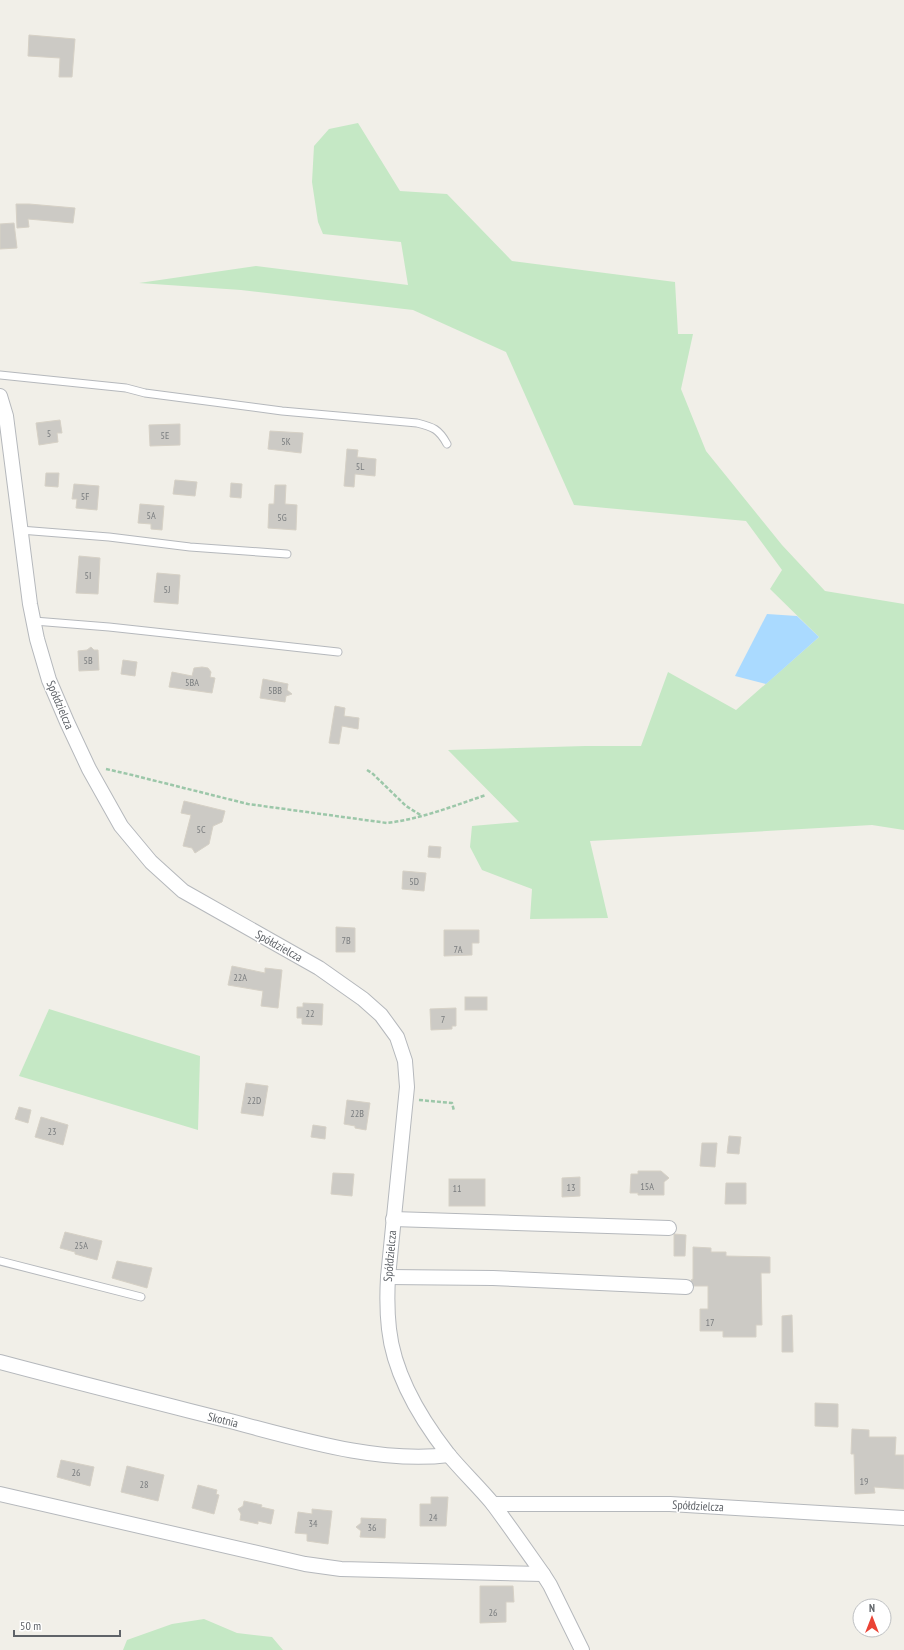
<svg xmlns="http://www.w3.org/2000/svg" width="904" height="1650" viewBox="0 0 904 1650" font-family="'PT Sans Narrow',sans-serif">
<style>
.green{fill:#c5e8c5}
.water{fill:#aadaff}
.building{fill:#cccac5;stroke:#d6d1c6}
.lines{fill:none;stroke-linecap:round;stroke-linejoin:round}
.service-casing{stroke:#b5b8bc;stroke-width:9}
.minor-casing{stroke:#b5b8bc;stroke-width:16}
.path{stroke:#9cc7a9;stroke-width:2.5;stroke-dasharray:4 2;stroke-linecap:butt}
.service{stroke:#fff;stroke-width:7}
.minor{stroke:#fff;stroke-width:14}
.labels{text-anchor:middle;stroke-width:3;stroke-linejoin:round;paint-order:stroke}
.number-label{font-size:10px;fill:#7a7d7f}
.street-label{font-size:12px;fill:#5f6368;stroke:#fff}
</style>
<rect width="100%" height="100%" fill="#f1efe8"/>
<!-- green -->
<g class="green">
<path d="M358,123l42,68 47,3 65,67 163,21 3,52h15l-12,55 25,62 76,94 43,46 79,13v226l-32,-5 -282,16 18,77 -78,1 2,-30 -50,-19 -12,-23 2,-21 47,-4 -71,-72 137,-4h56l27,-74 68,38 83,-73 -49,-48 12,-19 -36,-49 -172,-16 -68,-153 -93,-42 -172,-20 -102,-7 117,-17 152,19 -7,-43 -78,-8 -5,-12 -6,-40 2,-36 15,-17z"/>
<path d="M49,1009l151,47 -2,74 -179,-54z"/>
<path d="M204,1619l33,14 35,4 11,13h-160l4,-10 45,-16z"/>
</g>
<!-- water -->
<path class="water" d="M767,614l30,2 22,21 -53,47 -31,-8z"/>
<!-- building -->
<g class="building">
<path d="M29,35l46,4 -3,38h-13l1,-19 -32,-2z"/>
<path d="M16,204h13l46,4 -2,15 -45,-4 1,8 -12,1z"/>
<path d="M14,223l3,25 -17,1v-25z"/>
<path d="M60,420l2,13h-5l1,9 -19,3 -3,-22z"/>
<path d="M180,424v21l-30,1 -1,-21z"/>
<path d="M270,431l33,2 -2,20 -33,-4z"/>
<path d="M347,449l11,1 -1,7 19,2 -1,17 -20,-2 -1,13 -10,-1z"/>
<path d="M46,473h13l-1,14 -13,-1z"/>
<path d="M175,480l22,2 -2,14 -22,-2z"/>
<path d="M231,483l11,1 -1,14 -11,-1z"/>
<path d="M74,484l25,2 -2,24 -21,-2 1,-9h-5z"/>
<path d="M275,485h11l-1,19 12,1 -1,25 -28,-2 1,-24h5z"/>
<path d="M140,504l24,2 -2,24 -11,-1v-5l-13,-1z"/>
<path d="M79,556l21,2 -2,36 -22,-1z"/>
<path d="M157,573l23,2 -2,29 -24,-2z"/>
<path d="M91,647l3,3h4l1,20 -20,1 -1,-20 9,-1z"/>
<path d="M123,660l14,2 -2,14 -14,-2z"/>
<path d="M202,667l6,1 3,4 -1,5 5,1 -3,15 -43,-6 3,-15 20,4 2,-8z"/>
<path d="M263,679l25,5 -1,6 5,4 -6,2 -1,6 -25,-4z"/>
<path d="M335,706l10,2 -1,8 15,2 -1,11 -16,-3 -3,18 -10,-1z"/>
<path d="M184,801l41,10 -3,11 -9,4 -4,18 -14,9 -3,-5 -9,-2 8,-31 -10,-2z"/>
<path d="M429,846l12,1 -1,11 -12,-1z"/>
<path d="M403,871l23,2 -2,18 -22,-2z"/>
<path d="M336,927l19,1v24h-19z"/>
<path d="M444,930h35v13h-7v12l-28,1z"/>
<path d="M232,966l33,7v-5l17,2 -4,38 -17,-2 2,-15 -35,-6z"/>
<rect x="465" y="997" width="22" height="13"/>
<path d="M303,1003l20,1 -1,21 -20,-1v-6h-5v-11h6z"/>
<path d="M456,1008v18h-4v3l-21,1 -1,-21z"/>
<path d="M246,1083l22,3 -5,30 -22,-3z"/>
<path d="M347,1100l23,3 -4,27 -11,-2v-2l-11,-2z"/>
<path d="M19,1107l12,3 -3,13 -13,-4z"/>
<path d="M41,1117l27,8 -5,20 -28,-8z"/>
<path d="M313,1125l13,2 -1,12 -14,-2z"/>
<path d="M729,1136l12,1 -2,17 -12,-1z"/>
<path d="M702,1143h15l-2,24 -15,-1z"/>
<path d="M638,1171h23l8,7 -5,4v13h-26v-2h-8l1,-19h7z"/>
<path d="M333,1173l21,1 -2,22 -21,-2z"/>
<path d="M580,1177v19l-18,1v-19z"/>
<rect x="449" y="1179" width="36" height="27"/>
<path d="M726,1183h20v21h-21z"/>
<path d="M65,1232l37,9 -5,19 -22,-6v-2l-15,-4z"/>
<path d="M674,1234l12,1 -1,21h-11z"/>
<path d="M693,1247l18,1v4h15v4l44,1v16h-9l1,52h-6v12h-33v-6h-23v-22h8v-23h-14l-3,-6 2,-1z"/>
<path d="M117,1261l35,7 -5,20 -35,-10z"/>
<path d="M792,1315l1,37h-11v-36z"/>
<path d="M815,1403l23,1v23l-23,-1z"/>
<path d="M852,1429l17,1v7h27l-1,18h9v34l-30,-2 1,6 -20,1 -1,-40h-3z"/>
<path d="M61,1460l33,7 -4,19 -33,-9z"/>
<path d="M127,1466l37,9 -6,26 -37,-9z"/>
<path d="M198,1485l19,5 -1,4 3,1 -5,19 -22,-6z"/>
<path d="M431,1497h17l-2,29h-26v-22h11z"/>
<path d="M244,1501l18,4 -1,2 13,3 -3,14 -13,-3v3l-18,-4 1,-6 -3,-5 5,-3z"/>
<path d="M312,1509l20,2 -4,33 -21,-3v-7l-12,-1 3,-21 14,2z"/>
<path d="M361,1518l25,1 -1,19 -25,-1 1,-6 -5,-4 5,-4z"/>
<path d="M480,1586h33l1,16h-8v20l-26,1z"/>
</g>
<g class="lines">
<defs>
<g id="service">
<path d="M0,375l126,13 19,5 137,18 135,12c16,4 22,6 30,21"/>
<path d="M20,530l89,7 81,10 97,7"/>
<path d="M34,621l75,6 229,25"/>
<path d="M0,1261l141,36"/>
</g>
<g id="minor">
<path d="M0,396l6,20 24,188 7,35 12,41 18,42 22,47 32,57 30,36 32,29 136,77 44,31 18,16 16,22 8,24 2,26 -19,190c-1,18 -1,35 1,52 5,46 31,89 59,125 14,17 31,33 45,50 17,23 33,46 50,70l7,11 32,65"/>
<path d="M393,1219l276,9"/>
<path d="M388,1277l105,1 193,9"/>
<path d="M0,1362c75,20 151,39 226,58 70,18 151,44 223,35"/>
<path d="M0,1494l305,70 36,5 202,5"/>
<path d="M493,1504h177l234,14"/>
</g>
</defs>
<!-- service casing -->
<use href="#service" class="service-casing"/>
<!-- minor casing -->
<use href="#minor" class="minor-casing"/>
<!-- path -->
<g class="path">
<path d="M106,769l22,5 120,30 139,19c34,-4 66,-17 99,-28"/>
<path d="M367,770l5,3 34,33 16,10"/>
<path d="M419,1100l33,3 2,8"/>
</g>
<!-- service -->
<use href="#service" class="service"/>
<!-- minor -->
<use href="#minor" class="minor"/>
</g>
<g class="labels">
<!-- number labels -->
<g class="number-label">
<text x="49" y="437">5</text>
<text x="165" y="439">5E</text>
<text x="286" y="445">5K</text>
<text x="360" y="470">5L</text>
<text x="85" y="500">5F</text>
<text x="151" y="519">5A</text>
<text x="282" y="521">5G</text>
<text x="88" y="579">5I</text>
<text x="167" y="593">5J</text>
<text x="88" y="664">5B</text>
<text x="192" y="686">5BA</text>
<text x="275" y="694">5BB</text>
<text x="201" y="833">5C</text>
<text x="414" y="885">5D</text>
<text x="346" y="944">7B</text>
<text x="458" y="953">7A</text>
<text x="240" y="981">22A</text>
<text x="310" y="1017">22</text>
<text x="443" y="1023">7</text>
<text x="254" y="1104">22D</text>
<text x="357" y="1117">22B</text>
<text x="52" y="1135">23</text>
<text x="647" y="1190">15A</text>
<text x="571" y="1191">13</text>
<text x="457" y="1192">11</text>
<text x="81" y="1249">25A</text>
<text x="710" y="1326">17</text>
<text x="76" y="1476">26</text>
<text x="864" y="1485">19</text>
<text x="144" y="1488">28</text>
<text x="433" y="1521">24</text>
<text x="313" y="1527">34</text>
<text x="372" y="1531">36</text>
<text x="493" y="1616">26</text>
</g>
<!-- street labels -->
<g class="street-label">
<text transform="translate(60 705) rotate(67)" y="4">Spółdzielcza</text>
<text transform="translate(279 946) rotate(29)" y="4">Spółdzielcza</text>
<text transform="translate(390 1256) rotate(-85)" y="4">Spółdzielcza</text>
<text transform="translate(223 1420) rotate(14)" y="4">Skotnia</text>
<text transform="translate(698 1506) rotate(3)" y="4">Spółdzielcza</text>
</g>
</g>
<!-- north arrow -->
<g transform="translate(872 1618)"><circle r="19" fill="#ffffff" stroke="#bfc1c3"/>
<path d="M0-3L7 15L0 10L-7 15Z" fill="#ea4335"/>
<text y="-6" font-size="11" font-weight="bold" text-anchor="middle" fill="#5f6368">N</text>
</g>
<!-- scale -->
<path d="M14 1630v6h106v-6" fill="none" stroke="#5f6368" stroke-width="2"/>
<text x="20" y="1630" font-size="12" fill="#5f6368" stroke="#ffffff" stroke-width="3" paint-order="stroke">50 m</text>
</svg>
